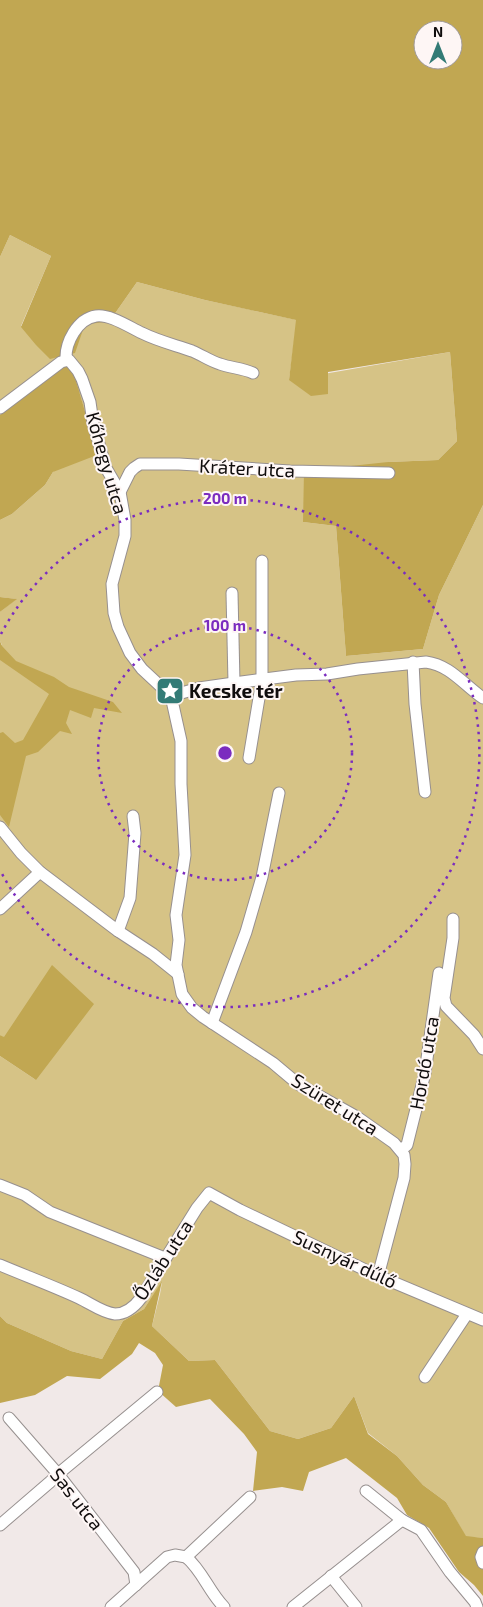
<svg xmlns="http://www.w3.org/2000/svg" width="483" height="1607" viewBox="0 0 483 1607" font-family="'Exo 2',sans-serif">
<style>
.green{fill:#d6c386}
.forest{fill:#c1a752;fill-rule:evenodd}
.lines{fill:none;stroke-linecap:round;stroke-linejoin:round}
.minor-casing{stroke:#97908f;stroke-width:13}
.minor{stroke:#fff;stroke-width:11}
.ring{fill:none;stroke:#7b2cbf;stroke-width:2.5;stroke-dasharray:2.5 5}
.labels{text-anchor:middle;stroke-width:4;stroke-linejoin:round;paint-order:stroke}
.street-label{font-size:19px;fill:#100d0d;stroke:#fef6f5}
.poi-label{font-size:19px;font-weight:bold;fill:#100d0d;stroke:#fef6f5;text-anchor:start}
.centre{fill:#7b2cbf;stroke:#fef6f5;stroke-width:2.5}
.ring-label{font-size:15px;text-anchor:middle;font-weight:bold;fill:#7b2cbf;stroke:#fef6f5;stroke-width:4;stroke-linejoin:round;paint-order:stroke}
</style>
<rect width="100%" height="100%" fill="#f1e9e8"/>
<!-- green -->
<path class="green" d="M10,235l41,21 -30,70 88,-4 28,-40 68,18 92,20 -8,60 161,-28 7,89 -19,19 -50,2 -85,60 33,4 10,130 77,-7 16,-54 44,-90v1033l-17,-1 -20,-35 -23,-17 -26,-29 -29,-23 -14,-37 -23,32 -33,11 -28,-8 -55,-71 -26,1 -37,-35 8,-32 2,-12 -18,27 -21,12 -21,38 -31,-8 -64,-28 -7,-7v-260l36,24 -33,-43 -3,-2v-389l2,-1 -2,-4v-29l16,-13 -16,-2v-77l12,-6 33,-29 8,-13 38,-40 -18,-59 -19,-6 -54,48v-158z"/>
<!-- forest -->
<g class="forest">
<path d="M0,0h483v505l-44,90 -16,54 -77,7 -10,-130 -33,-4 1,-51 84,-9 50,-2 19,-19 -7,-89 -122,20v22l-17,2 -22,-16 7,-60 -91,-20 -68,-18 -28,40 -24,2 -10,29 -25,6 -14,-14 -15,-18 30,-71 -41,-21 -10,22zM423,30h30v30h-30z"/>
<path d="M62,365l10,2 19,65 6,23 -44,17 -8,13 -33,29 -12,6v-105l54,-48z"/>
<path d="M0,597l17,2 -17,13z"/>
<path d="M0,641l2,5 14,15 38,16 15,10 44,15 9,11 -28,-5 -3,10 -21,-8 -4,13 6,11 -12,-3 -22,21 -12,4 -17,71 -9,-12v-82l3,-1 12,11 8,-3 26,-46 -49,-34z"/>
<path d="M52,965l42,39 -58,76 -36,-24v-21l4,2z"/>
<path d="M162,1281l-10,45 37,35 26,-1 55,71 28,8 33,-11 23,-32 14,38 29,22 26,29 23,17 20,34 17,2v58l-9,-11 -15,-13 -30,-44 -22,-13 -10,-17 -51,-40 -37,14 -6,19 -21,-4 -29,4 4,-39 -13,-18 -34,-35 -34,8 -18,-16 5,-26 -8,-12 -16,-10 -7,11 -32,25 -33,-3 -32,19 -35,8v-87l7,7 64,28 31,8 21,-38 21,-12z"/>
</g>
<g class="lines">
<defs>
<g id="minor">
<path d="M66,360c-1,-17 11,-41 30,-44 14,-2 33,11 46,17 16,8 33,12 50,18 10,4 18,10 28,13 11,4 22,4 33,9"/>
<path d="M0,408l61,-46 8,-2 9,11 4,8 8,23 3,21 13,45 14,24 5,28v16l-13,48 2,29 4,14 12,26 12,16 29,27"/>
<path d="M120,492l10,-20 4,-4 6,-4h39l111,7 99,2"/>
<path d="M232,593l2,90"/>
<path d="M413,662l2,42 10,88"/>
<path d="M171,696l10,45v43l4,71 -9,60 3,25 -3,25 6,29 10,14 11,9 70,46 25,21 59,33 37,26 10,12 1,9 -1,14 -26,98"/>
<path d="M171,696l28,-8 35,-5 62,-8 31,-1 31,-5 68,-7c24,3 38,23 57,36"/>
<path d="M249,758l13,-78v-119"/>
<path d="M0,827l21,26 19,19 78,59 35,23 25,20"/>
<path d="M0,909l40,-37"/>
<path d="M453,919v19l-9,60 2,8 28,29 9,14"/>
<path d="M118,931l12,-33 5,-65 -2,-17"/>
<path d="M212,1023l34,-91 16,-55 17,-84"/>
<path d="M401,1150l6,-5 18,-72 14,-100"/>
<path d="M0,1185l25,10 25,17 115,46"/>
<path d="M0,1265c26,11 53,21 79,33 11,5 24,15 36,16 11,0 20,-8 26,-16l56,-90 12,-15 31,17 136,65 107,45"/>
<path d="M425,1377l42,-63"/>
<path d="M9,1418l49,56 76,98 2,13"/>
<path d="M366,1491l36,29 19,10 29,42 25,30 2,5"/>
<path d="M0,1525l50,-43 8,-8 99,-82"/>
<path d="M483,1552l-2,5 2,6"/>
<path d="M186,1557l64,-60"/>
<path d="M186,1557c16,13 23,35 38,50"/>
<path d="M331,1576l25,31"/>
<path d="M111,1607l56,-50 8,-2 11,2"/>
<path d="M293,1607l109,-87"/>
</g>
</defs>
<!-- minor casing -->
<use href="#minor" class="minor-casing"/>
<!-- minor -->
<use href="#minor" class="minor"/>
</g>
<!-- distance rings -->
<g class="ring">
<circle cx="225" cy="753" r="127"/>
<path d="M1 634A254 254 0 1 1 1 872"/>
</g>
<!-- icons -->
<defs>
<symbol id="sight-square" viewBox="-11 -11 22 22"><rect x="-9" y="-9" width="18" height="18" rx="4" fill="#337b76" stroke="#fef6f5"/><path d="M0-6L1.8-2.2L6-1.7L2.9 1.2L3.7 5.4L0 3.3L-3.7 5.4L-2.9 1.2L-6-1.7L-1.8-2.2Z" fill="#fff"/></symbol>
</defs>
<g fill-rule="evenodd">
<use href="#sight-square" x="154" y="675" width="32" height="32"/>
</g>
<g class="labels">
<!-- street labels -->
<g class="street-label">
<text transform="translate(107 463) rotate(74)" y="7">Kőhegy utca</text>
<text transform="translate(247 468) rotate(3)" y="7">Kráter utca</text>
<text transform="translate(424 1063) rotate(-80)" y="7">Hordó utca</text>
<text transform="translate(335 1104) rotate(32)" y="7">Szüret utca</text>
<text transform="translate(345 1259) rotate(25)" y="7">Susnyár dűlő</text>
<text transform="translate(163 1260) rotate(-57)" y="7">Őzláb utca</text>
<text transform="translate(77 1499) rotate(52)" y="7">Sas utca</text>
</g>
<!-- poi labels -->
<g class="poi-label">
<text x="189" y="698">Kecske tér</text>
</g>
</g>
<circle cx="225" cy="753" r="8" class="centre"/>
<g class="ring-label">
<text x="225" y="504">200 m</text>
<text x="225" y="631">100 m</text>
</g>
<!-- north arrow -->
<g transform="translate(438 45)"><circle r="24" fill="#fef6f5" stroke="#9f9998"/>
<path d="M0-4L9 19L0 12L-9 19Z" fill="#337b76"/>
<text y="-8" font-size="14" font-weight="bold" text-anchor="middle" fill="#100d0d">N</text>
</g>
</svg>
